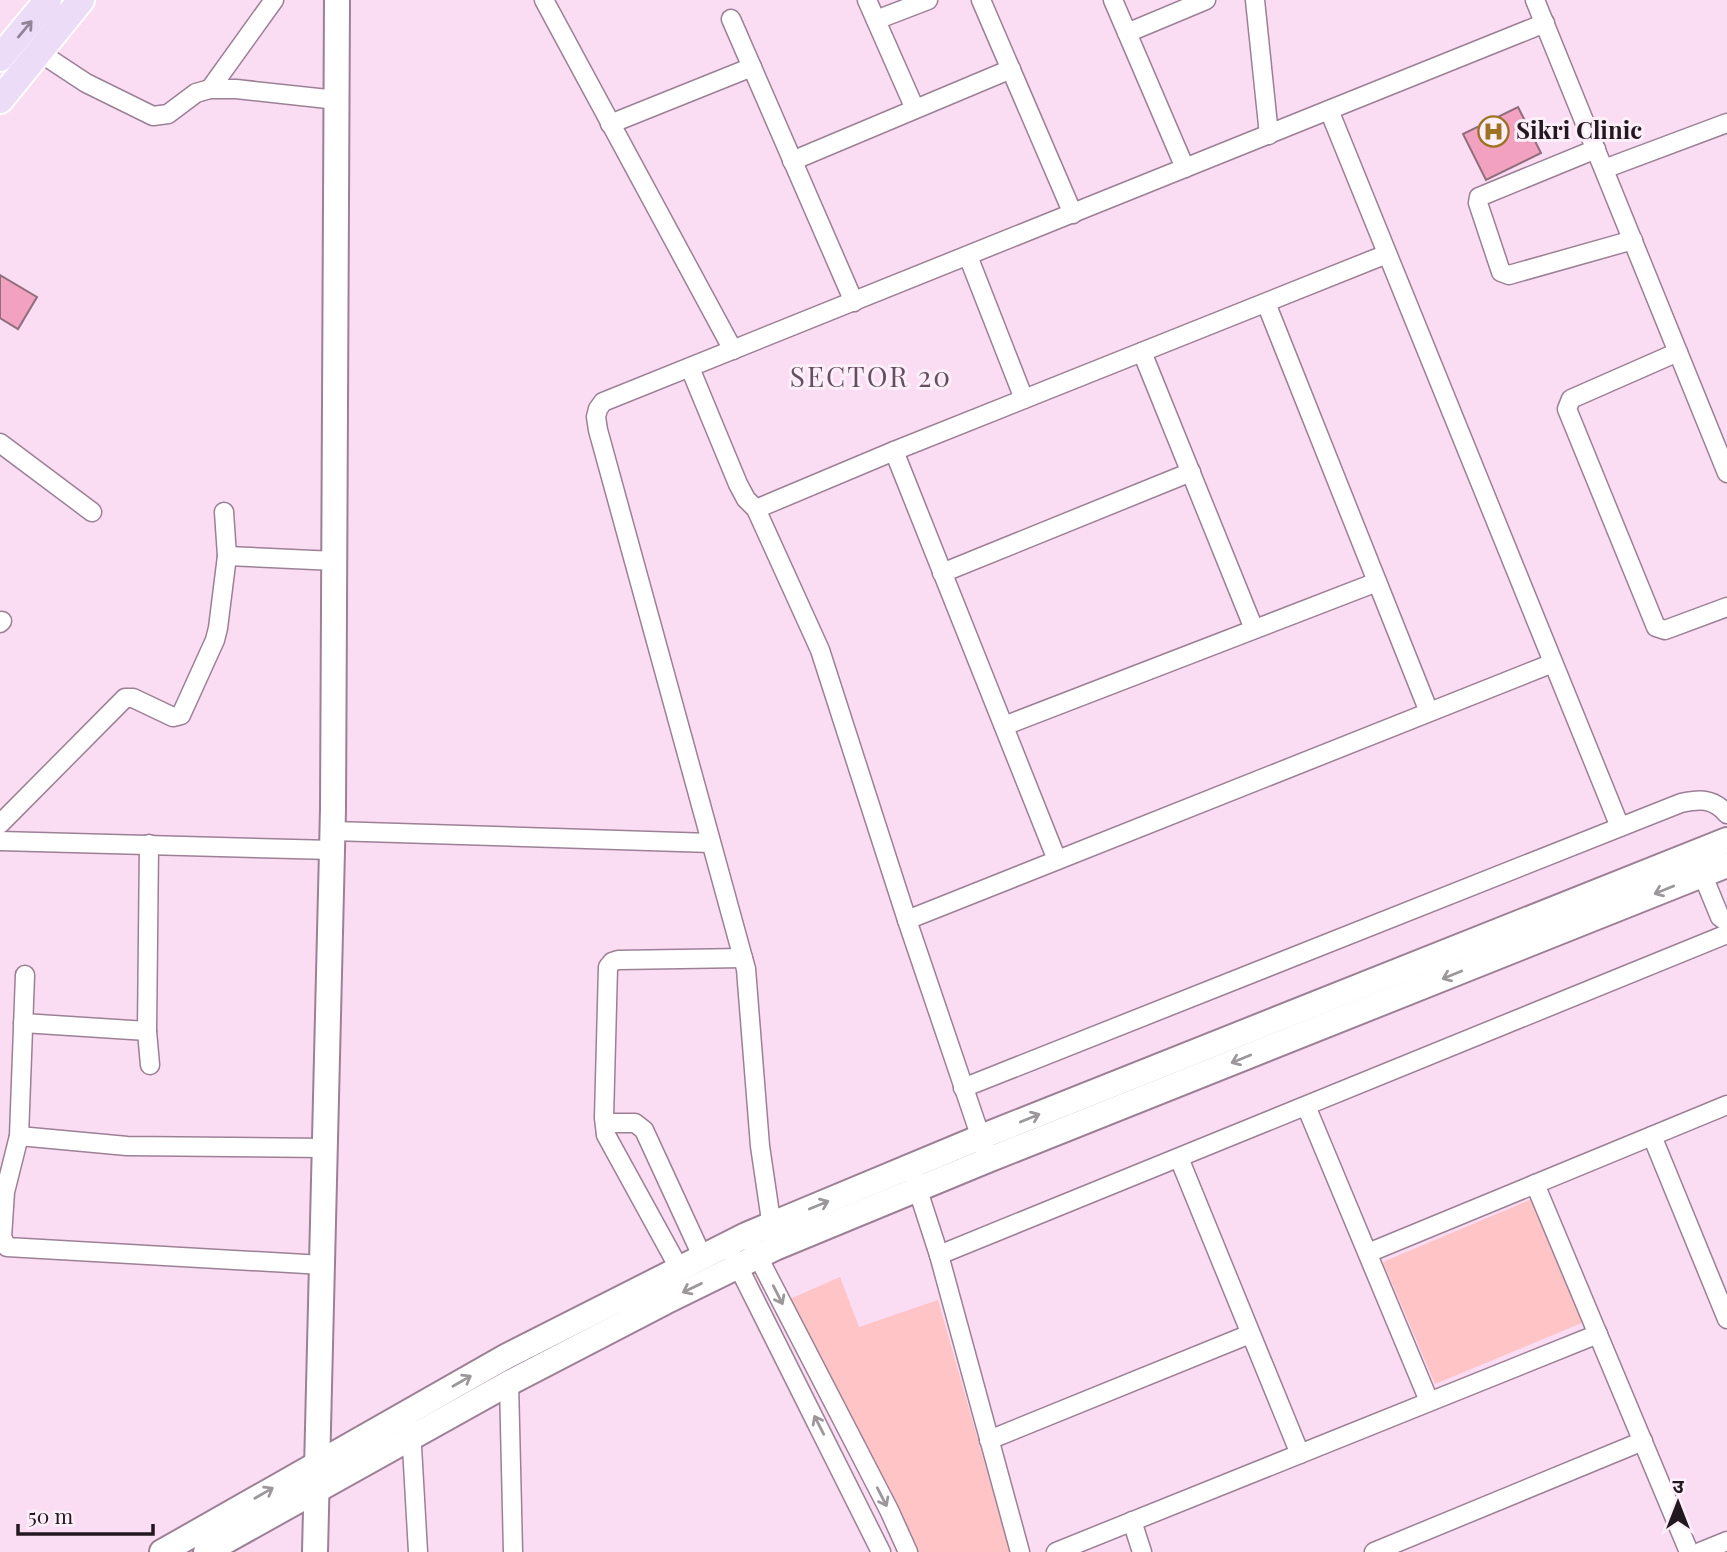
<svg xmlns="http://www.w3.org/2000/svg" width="1727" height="1552" viewBox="0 0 1727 1552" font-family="'Playfair Display','Noto Sans Devanagari',serif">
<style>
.green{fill:#fec4c6}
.building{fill:#f2a1c0;stroke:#906e7b;stroke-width:2}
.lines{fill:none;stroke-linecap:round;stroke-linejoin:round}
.street-casing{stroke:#9c8096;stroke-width:21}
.secondary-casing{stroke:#9c8096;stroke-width:28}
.primary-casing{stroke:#fff;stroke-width:30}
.street{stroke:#fff;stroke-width:18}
.secondary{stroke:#fff;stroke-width:24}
.primary{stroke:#eddcf8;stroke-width:26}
.oneway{stroke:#928497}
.oneway2{stroke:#9c979b}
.labels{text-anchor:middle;stroke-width:6;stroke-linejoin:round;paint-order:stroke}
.poi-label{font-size:24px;font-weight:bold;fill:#231820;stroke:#fceff9;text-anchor:start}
.quarter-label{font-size:28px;letter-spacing:2px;fill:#664d61;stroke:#fceff9}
</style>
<rect width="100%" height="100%" fill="#fadcf3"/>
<!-- green -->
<g class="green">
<path d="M1532,1199l52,123 -149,62 -52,-122z"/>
<path d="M840,1277l19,50 79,-27 72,252h-97l-123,-253z"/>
</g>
<!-- building -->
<g class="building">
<path d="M1518,107l23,46 -55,27 -23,-46z"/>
<path d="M0,275l37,22 -19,32 -18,-11z"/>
</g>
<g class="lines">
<defs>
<g id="street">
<path d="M544,0l189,350"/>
<path d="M867,0l48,109"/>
<path d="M981,0l92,214"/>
<path d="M1113,0l72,168"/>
<path d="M1255,0l14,135"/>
<path d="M1535,0l192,473"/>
<path d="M731,19l123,283"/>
<path d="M876,20l52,-20"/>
<path d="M1127,33l79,-33"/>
<path d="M39,52l47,31 67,33 15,-2 28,-21 14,-4h26l101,11"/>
<path d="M210,89l64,-89"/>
<path d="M1329,110l291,717"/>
<path d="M610,124l142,-57"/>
<path d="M1596,149l-117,48 -1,6 23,69 8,3 124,-35"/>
<path d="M792,161l219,-92"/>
<path d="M1604,169l123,-46"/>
<path d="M968,256l56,143"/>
<path d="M1266,303l163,409"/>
<path d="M1142,352l112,277"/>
<path d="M1678,352l-107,47 -4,10 89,218 9,3 62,-23"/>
<path d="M690,368l48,116 8,15 10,10 64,141 87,270 77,227"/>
<path d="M0,443l92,69"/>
<path d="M894,451l163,409"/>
<path d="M756,509l138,-58 493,-197"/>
<path d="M227,556l108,5"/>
<path d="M942,573l249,-101"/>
<path d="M0,623l2,-2"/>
<path d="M1004,726l373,-144"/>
<path d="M0,824l125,-126h8l40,19 8,-2 34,-75 3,-12 9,-72 -3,-44"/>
<path d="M333,831l378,12"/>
<path d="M0,841l332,9"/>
<path d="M149,844l-2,187 3,34"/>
<path d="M1699,866l21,51 7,5"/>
<path d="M907,920l646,-257"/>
<path d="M25,975l-6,161 -14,56 -3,45 5,10 316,18"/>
<path d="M23,1023l124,8"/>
<path d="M963,1088l718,-285c19,-4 32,-5 46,11"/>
<path d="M1306,1106l123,295"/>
<path d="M605,1123h30l9,7 58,126"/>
<path d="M19,1136l108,10 198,2"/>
<path d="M1652,1136l75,183"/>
<path d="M1179,1158l121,296"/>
<path d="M914,1178l25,77 81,297"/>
<path d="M1535,1184l154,368"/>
<path d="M773,1234l-13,-88 -14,-177 -148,-539 -2,-13 2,-8 5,-7 942,-379"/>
<path d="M753,1247l136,263 19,42"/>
<path d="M1368,1253l359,-148"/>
<path d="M939,1255l788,-321"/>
<path d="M734,1258l147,294"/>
<path d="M679,1268l-73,-133 -2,-17 4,-151 4,-5 6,-2 125,-2"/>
<path d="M509,1383l4,169"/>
<path d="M411,1429l7,123"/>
<path d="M989,1440l261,-106"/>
<path d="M1132,1521l10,31"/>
<path d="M1056,1552l542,-218"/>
<path d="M1374,1552l269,-111"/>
<path d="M1700,1552l27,-11"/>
</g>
<g id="secondary">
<path d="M162,1552l345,-196 239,-121 235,-98 746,-297"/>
<path d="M206,1552l303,-169 156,-81 110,-54 213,-88 739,-295"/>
<path d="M315,1552l18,-743 4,-809"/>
</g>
<g id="primary">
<path d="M0,58l48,-58"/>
<path d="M0,100l81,-100"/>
</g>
</defs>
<!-- street casing -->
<use href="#street" class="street-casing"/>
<!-- secondary casing -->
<use href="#secondary" class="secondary-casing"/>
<!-- primary casing -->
<use href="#primary" class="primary-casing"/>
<!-- street -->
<use href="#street" class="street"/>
<!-- secondary -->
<use href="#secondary" class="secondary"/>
<!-- primary -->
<use href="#primary" class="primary"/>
</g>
<!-- one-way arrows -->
<defs><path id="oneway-shaft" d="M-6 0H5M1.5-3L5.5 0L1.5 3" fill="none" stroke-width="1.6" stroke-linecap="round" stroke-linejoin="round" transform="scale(1.75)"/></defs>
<use class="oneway" href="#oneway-shaft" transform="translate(25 29) rotate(-50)"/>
<g class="oneway2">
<use href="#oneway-shaft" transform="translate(1664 890) rotate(158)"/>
<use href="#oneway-shaft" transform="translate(1452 975) rotate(158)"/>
<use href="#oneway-shaft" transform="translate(1241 1059) rotate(158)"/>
<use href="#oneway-shaft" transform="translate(1030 1118) rotate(-22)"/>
<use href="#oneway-shaft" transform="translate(819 1205) rotate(-22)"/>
<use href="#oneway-shaft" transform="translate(692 1288) rotate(154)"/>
<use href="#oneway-shaft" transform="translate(778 1295) rotate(63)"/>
<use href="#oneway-shaft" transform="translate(462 1381) rotate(-30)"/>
<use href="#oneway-shaft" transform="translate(819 1425) rotate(-117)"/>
<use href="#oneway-shaft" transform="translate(264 1493) rotate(-30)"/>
<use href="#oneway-shaft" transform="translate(882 1497) rotate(63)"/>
</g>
<!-- icons -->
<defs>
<symbol id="hospital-ring" viewBox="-11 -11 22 22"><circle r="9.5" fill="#fceff9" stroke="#9d7321" stroke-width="1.5"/><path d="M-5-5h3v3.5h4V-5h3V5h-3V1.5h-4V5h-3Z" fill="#9d7321"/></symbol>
</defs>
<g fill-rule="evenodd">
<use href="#hospital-ring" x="1476" y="114" width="35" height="35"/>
</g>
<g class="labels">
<!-- poi labels -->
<g class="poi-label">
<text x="1516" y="139">Sikri Clinic</text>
</g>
<!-- quarter labels -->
<g class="quarter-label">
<text x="871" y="387">SECTOR 20</text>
</g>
</g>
<!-- north arrow -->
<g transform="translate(1678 1503)" stroke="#fceff9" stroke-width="5" paint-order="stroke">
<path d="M0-5L12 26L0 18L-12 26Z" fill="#231820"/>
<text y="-10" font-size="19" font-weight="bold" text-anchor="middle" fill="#231820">उ</text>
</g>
<!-- scale -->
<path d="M18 1524v10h135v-10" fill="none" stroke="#231820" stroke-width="3.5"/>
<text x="28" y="1524" font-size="21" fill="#231820" stroke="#fceff9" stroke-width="5" paint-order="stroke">50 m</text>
</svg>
